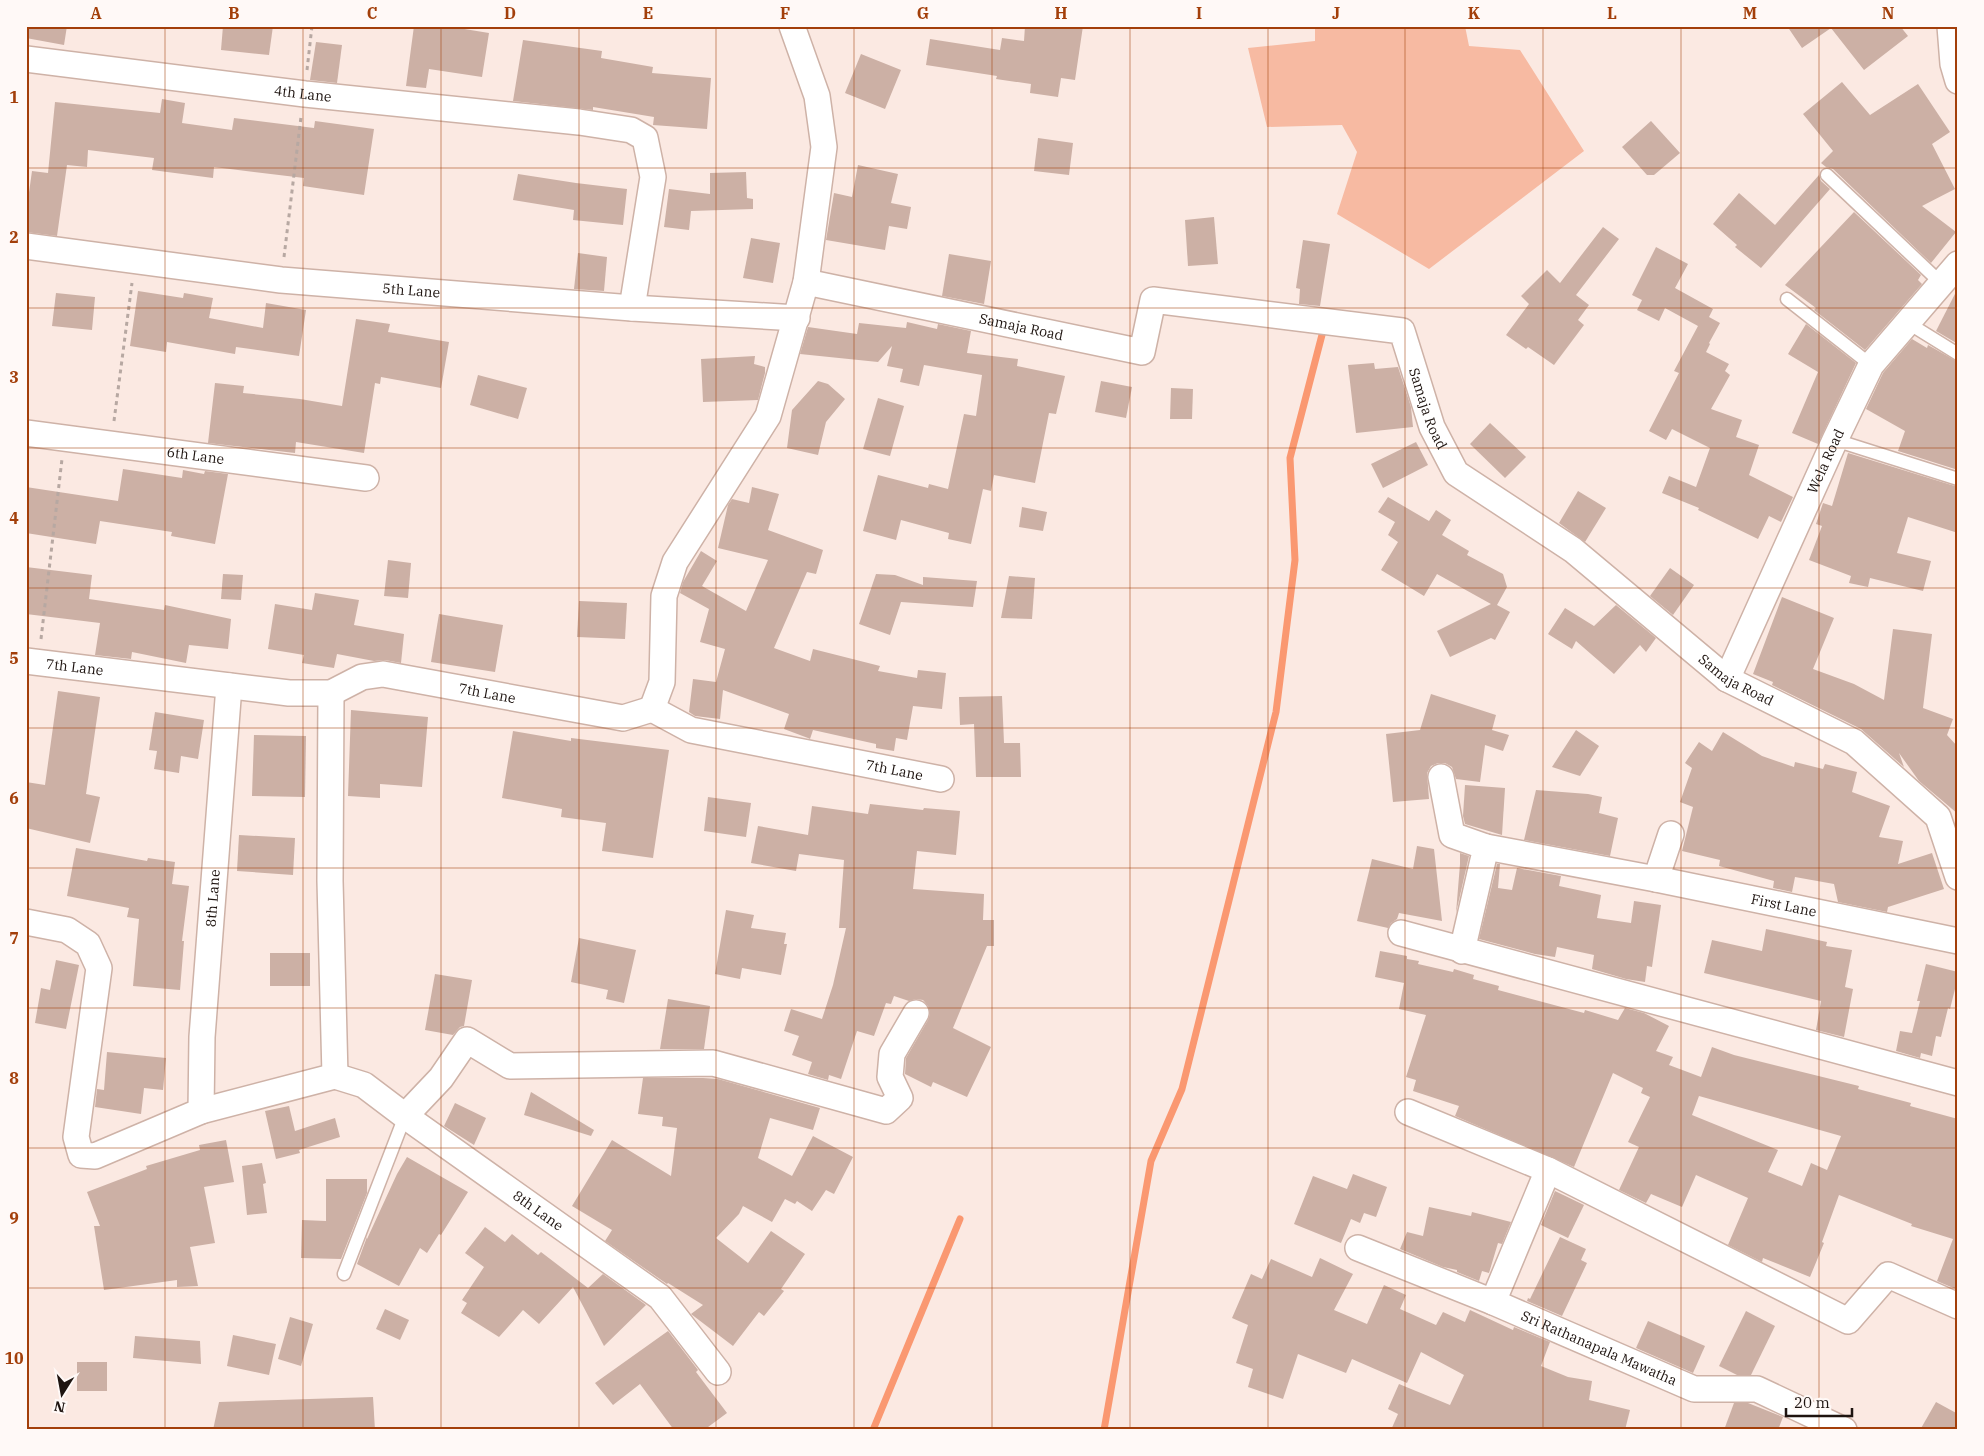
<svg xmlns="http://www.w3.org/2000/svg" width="1984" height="1456" viewBox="0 0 1984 1456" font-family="'IBM Plex Serif',serif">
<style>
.green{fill:#f7baa2}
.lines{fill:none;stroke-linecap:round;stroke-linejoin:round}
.stream{stroke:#fa9871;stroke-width:7}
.building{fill:#ccb0a5;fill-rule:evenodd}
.service-casing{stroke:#ceb2a7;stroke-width:15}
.minor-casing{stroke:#ceb2a7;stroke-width:28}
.path{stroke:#b7a8a2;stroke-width:3;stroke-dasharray:4 4;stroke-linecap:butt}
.service{stroke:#fff;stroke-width:12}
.minor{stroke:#fff;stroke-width:25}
.grid{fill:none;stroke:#a33f0a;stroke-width:1;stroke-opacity:0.55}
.labels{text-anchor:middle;stroke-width:5;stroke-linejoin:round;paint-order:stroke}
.street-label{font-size:14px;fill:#1e1410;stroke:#fff9f7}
.neatline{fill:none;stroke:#a33f0a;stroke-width:2}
.grid-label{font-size:16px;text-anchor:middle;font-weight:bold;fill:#a33f0a}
</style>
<rect width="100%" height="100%" fill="#fbe9e2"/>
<!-- green -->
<path class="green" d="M1315,26h150l4,20 51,4 64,101 -155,118 -92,-55 20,-62 -15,-27 -75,2 -19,-79 67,-7z"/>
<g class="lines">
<!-- stream -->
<g class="stream">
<path d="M873,1430l87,-211"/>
<path d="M1104,1430l47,-269 31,-72 94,-377 19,-152 -5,-102 33,-127"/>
</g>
</g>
<!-- building -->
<g class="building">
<path d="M26,26h41l-3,19 -38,-7z"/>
<path d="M223,26h50l-4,29 -48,-5z"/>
<path d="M414,26h32l43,7 -7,44 -53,-8 -3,19 -20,-2z"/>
<path d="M1025,26h58l-8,54 -14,-2 -3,19 -28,-4 1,-9 -35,-5 1,-3 -71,-11 4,-26 70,11 2,-12 22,3z"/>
<path d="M1787,26h113l8,10 -44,34 -33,-42 -29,20z"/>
<path d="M523,40l79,11 -1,7 52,9 -1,6 59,5 -4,51 -54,-4 1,-8 -61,-10v3l-80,-9z"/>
<path d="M316,42l26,3 -5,38 -27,-3z"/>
<path d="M861,54l40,16 -16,39 -40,-16z"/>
<path d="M1842,82l28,33 48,-31 32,48 -18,12 23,45 -33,17 34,26 -25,31 -98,-94 -7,-2 -5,-4 12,-12 -30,-37z"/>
<path d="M162,99l23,4 -3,20 50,7 2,-12 80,10 1,-7 59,8 -10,66 -61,-9 1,-8 -90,-11 -1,11 -61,-8 2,-12 -66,-8 -1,17 -20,-2 -10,71 -31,-4v-18l6,-43 16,2 7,-71 105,11z"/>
<path d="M1651,121l29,32 -26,22h-7l-25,-28z"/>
<path d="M1038,138l35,5 -4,32 -35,-4z"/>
<path d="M858,165l40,9 -7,29 20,4 -4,22 -18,-3 -4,24 -59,-10 8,-47 18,4z"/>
<path d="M746,172l1,26 6,1v10l-62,2 -2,19 -25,-3 5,-38 41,5v-21z"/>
<path d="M518,174l58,9 51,6 -4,36 -50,-5 1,-10 -61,-10z"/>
<path d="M1819,175l2,6 9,8 -69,79 -26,-21 2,-2 -24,-21 26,-31 36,32z"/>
<path d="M1854,212l67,63 -3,5 4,4 -57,66 -51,-40 2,-2 -31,-23z"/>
<path d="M1214,217l4,47 -30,2 -3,-46z"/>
<path d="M1603,227l16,12 -43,56 13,10 -11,15 6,5 -30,40 -26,-18 -2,2 -20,-14 23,-31 -8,-8 26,-26 13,13z"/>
<path d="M751,238l29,5 -7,40 -30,-5z"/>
<path d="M1303,240l27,4 -10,62 -21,-2 1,-15 -4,-1z"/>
<path d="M1656,247l32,17 -13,24 38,21 -4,8 11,6 -11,20 1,1 -4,8 23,12 -4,7 5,4 -19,34 31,11 -6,17 23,8 -10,30 44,22 -12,25 -12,-6 -11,23 -60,-29 1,-2 -37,-15 7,-17 27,11 14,-39 -38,-19 -6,11 -17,-9 30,-58 -5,-2 24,-45 -33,-18 -6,13 -22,-11 5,-10 -10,-5z"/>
<path d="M578,253l29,4 -3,34 -30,-2z"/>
<path d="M949,254l42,7 -7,43 -42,-8z"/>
<path d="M1958,288v56l-22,-13z"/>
<path d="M138,291l45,7 1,-5 29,5 -4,20 54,10 3,-25 40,7 -7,46 -63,-9 -1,7 -68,-12 -1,10 -36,-6z"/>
<path d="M56,293l39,4 -3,33 -40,-4z"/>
<path d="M356,319l34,5 -2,8 61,10 -8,46 -60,-11 -1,7 -5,-1 -11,70 -68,-11 -1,11 -87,-10 7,-60 29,3 -1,7 57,6 42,7z"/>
<path d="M907,322l30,7 1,-5 33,7 -4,22 51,6 -1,7 48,10 -9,38 -7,-1 -14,70 -41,-8 -3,16 -8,-2 -12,55 -23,-5 1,-6 -48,-13 -5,20 -33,-9 15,-56 50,13 1,-4 19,5 16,-75 12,2 6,-41 -58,-10 -5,21 -19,-4 3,-13 -16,-3 5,-20 -14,16 -78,-8 8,-27 49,7 2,-11 47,5z"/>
<path d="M1806,324l50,39 -38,81 -26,-11 26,-61 -30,-18z"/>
<path d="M1912,339l15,9 1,-3 30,17v108l-60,-19 7,-20 -39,-22 17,-36z"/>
<path d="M755,356l-1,8 11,3v6l-7,27 -55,2 -2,-43z"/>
<path d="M1374,363l1,6 23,-2 13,40 2,20 -57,6 -8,-68z"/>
<path d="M478,375l49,13 -9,31 -48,-14z"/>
<path d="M818,381l10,3 17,15 -19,23 -8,33 -31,-7 5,-38z"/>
<path d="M1101,381l31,6 -6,31 -31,-6z"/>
<path d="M1171,388l22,1 -1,30h-22z"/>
<path d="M878,398l26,8 -14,50 -27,-7z"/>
<path d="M1490,423l36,34 -21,21 -35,-34z"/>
<path d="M1416,442l12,23 -45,23 -12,-24z"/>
<path d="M1848,453l110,34v46l-50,-16 -11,36 34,8 -8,30 -53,-13 -2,9 -19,-4 2,-7 -42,-16 13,-34 -6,-2 7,-21 9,3z"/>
<path d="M123,469l59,9 1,-8 21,4 1,-3 23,3 -13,70 -44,-8 1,-4 -72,-11 -4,23 -70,-11v-46l92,14z"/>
<path d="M752,487l27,7 -11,36 55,20 -7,24 -9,-2 -33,76 36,13 3,-12 67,17 -2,5 39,7 1,-8 28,3 -4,36 -29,-3 -6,34 -11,-2 -2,13 -18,-3v-4l-63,-14 -3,9 -2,-1 -24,-9 5,-15 -66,-24 -3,29 -25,-3 -6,-4 4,-33 23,3 9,-33 -25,-7 9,-33 -29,-16 3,-11 18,-31 16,10 -15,25 44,25 22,-51 -50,-12 10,-43 4,-6 17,4z"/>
<path d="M1578,491l28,17 -21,34 -26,-19z"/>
<path d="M1388,497l41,24 7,-11 15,10 -9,15 27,16 -2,4 36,19 4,13 -10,18 13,7 -15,28 -4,-2 -41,19 -13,-26 54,-27 -54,-30 -13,22 -43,-26 17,-28 -10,-7 7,-13 -17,-10z"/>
<path d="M1022,507l25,5 -4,19 -24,-4z"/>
<path d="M388,560l23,3 -3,35 -24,-2z"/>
<path d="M26,567l66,8 -3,24 75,11 1,-5 66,14 -3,30 -39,-4 -3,18 -54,-11 -1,7 -36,-4 5,-32 -74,-9z"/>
<path d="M1670,568l24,17 -21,30 -23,-19z"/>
<path d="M223,574l20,1 -2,25 -20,-1z"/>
<path d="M876,574l19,1 28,10v-8l54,4 -4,26 -72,-5 -11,33 -31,-11z"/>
<path d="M1009,576l26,2 -3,41 -31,-1z"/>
<path d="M315,593l44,7 -5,25 50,9 -3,29 -16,-3 -11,1 -37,-7 -3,14 -32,-5 2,-8 -36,-6 7,-45 37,6z"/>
<path d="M1782,597l52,21 -21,51 41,15 30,16 9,-71 39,5 -9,74 30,11 -6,16 11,12v67l-39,-33 -20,-28 5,14 -43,-38 -89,-44 1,-3 -20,-8z"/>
<path d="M579,601l48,2 -2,36 -48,-2z"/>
<path d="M1616,605l40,33 -10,14 -6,-7 -26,29 -38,-33 -4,8 -24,-15 17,-26 29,18z"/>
<path d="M439,614l64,11 -8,47 -64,-10z"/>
<path d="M58,691l42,6 -14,97 14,3 -10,46 -64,-15v-46l19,3z"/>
<path d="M1431,694l65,21 -4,15 17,5 -6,16 -18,-6 -5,37 -24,-3 -4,-12 -7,-4h-7l-7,3 -4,7 2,26 -36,3 -7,-68 34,-4z"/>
<path d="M1002,696l2,47h16l1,34h-45l-2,-53 -14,1 -1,-28z"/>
<path d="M351,710l77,7 -6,70 -42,-3v14l-32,-2z"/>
<path d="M155,712l49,8 -6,39 -17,-3 -2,17 -25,-4 3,-18 -8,-1z"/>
<path d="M1576,730l23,16 -19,30 -28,-9z"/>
<path d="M513,731l58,10v-3l98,12 -16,108 -51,-7 4,-28 -45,-6 1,-8 -60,-11z"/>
<path d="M1723,732l39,24 32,11 1,-5 28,7 2,-5 32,8 -5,20 38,14 -11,31 24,4 -5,23 34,-11 12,36 -56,18 -1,5 -49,-10 -4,-18 -39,-7 -3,15 -19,-4 1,-7 -55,-15 1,-6 -38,-9 11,-44 -13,-5 12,-34 -7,-5 14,-21 13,9z"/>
<path d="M254,735l52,1 -1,61 -53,-1z"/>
<path d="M1465,785l40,3 -3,47 -37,-11 -2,-8z"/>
<path d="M1536,790l52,4 14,3 -3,16 19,5 -8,38 -86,-16z"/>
<path d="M708,797l43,6 -5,34 -42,-6z"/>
<path d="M870,804l53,6 1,-2 36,3 -4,44 -39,-4 -4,38 71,5 -1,26h11v26h-7l-34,82 38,19 -24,50 -34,-15 -2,5 -26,-13 1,-16 22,-38 2,-6 -2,-8 -5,-6 -7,-1 -7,2 -15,-5 -3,8 -5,-1 -12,33 -17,-5 -16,48 -12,-4 -1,5 -20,-6 4,-12 -20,-7 7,-19 -15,-5 7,-22 31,10 11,-34 13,-57h-7l5,-68 -45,-6 -3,17 -45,-8 7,-37 50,9 4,-29 56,8z"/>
<path d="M239,835l56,3 -2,37 -56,-4z"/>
<path d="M1417,846l17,3 8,72 -43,-8 -2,6 -6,4 -3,5 -31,-7 15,-62 41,10z"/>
<path d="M76,848l71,13 1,-3 27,4 -3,22 17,2 -7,55h2l-4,49 -47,-4 6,-67 -12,-2 2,-9 -62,-12z"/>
<path d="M1460,853l9,3 -13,57 4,-49z"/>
<path d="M1497,864h3l-2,24 14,2 5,-22 44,8 -2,10 42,9 -4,23 34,5 3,-22 27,4 -9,62 -5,-1 -2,16 -19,-3 -34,-10 2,-14 -37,-8 -2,10 -20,-3 -56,-15z"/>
<path d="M726,910l28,5 -3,13 35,5 -2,11h3l-6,31 -39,-7 -2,11 -25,-5z"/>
<path d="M1766,929l61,13 -1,4 26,4 -7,37 8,2 -9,48 -28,-7 5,-29 -117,-28 8,-33 50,11z"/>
<path d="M579,938l57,12 -12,53 -18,-4 2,-9 -37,-8z"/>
<path d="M1380,951l27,5v3l12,2 -1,3 35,8 1,-3 20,6 -1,4 26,7 -1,4 86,23 1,-3 33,10 7,-12 19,5 25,13 -13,25 17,6 -4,8 32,12 11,-30 22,8 125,31 -1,3 53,14 -1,3 48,13v171l-21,-9 16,-42 -42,-13 1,-2 -73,-29 -17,47 2,1 -14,34 -47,-19 -1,4 -34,-17 20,-47 -52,-23 -14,32 -31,-13 -5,9 -27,-13 20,-43 -11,-5 22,-45 -9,-4 2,-5 -30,-15 -39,94 -119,-51 4,-10 -46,-15 3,-11 -10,-3 20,-62 -27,-6 5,-26 -29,-6zM1699,1096l142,40 -14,34 -16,-7 -9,23 -34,-14 10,-22 -86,-35z"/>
<rect x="270" y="953" width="40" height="33"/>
<path d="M56,960l23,5 -13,64 -31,-6 6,-35 9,2z"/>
<path d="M1926,964l32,8v5l-8,32 -2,-1 -7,29 -5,-1 -4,20 -11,-3 -1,5 -24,-7 4,-20 12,2 8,-32h-3z"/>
<path d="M435,974l37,6 -8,46 -4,1 -7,8 -28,-5z"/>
<path d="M668,999l42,7 -6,43h-44z"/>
<path d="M107,1052l59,6 -3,32 -19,-2 -3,26 -46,-7 2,-18 7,1z"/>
<path d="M643,1078h60l15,1 102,29 -7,22 -43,-12 -12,40 34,18 21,-40 40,21 -19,37 -8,-4 -14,21 -15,-10 -2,3 -10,-5 -13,23 -29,-16 -4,8 -23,24 32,25 23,-32 34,23 -24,35 3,2 -20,25 -5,-4 -26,34 -42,-32 12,-9 -35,-22 -1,1 -62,-43 7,-11 -40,-24 40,-66 59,36 6,-48 -15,-2 1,-9 -25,-3z"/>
<path d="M531,1092l63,38 -3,6 -67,-21z"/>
<path d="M455,1103l31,15 -12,27 -30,-19z"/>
<path d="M289,1106l6,25 40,-13 5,19 -41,13 1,3 -24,6 -11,-48z"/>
<path d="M226,1140l8,42 -30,5 11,56 -25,4 8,39 -21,1v-7l-73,10 -10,-64h6l-13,-34 60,-23 -1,-3 54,-16 -1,-5z"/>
<path d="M407,1157l61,35 -27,43 -2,-1 -12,19 -7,-5 -21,38 -42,-22 10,-27v2l30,-65z"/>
<path d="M262,1163l4,20 -3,1 4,29 -20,2 -5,-49z"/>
<path d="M1353,1174l34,13 -11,30 -12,-4 -4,10 -9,-4 -10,24 -47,-19 19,-48 34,13z"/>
<path d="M326,1179h41v14l-26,66 -40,-1 1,-38 24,1z"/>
<path d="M1555,1191l29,14 -16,33 -27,-13z"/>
<path d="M1429,1207l42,9 1,-4 39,10 -9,22 -4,-1 -9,30 -7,-2 -3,10 -22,-9v-2l-14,-3 -43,-18 7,-17 16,4z"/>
<path d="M485,1227l20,15 7,-8 26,21 3,-3 47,36 15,-14 43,31 -42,41 -31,-59 -34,37 -16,-14 -24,27 -38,-24 6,-10 -5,-3 22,-33 -19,-14z"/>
<path d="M1560,1237l26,12 -5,11 6,3 -25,53 -35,-15 1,-3 2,1z"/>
<path d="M1320,1258l33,16 -19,36 33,14 17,-39 22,10 -6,14 36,16 7,-13 22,10 5,-12 43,20 1,-3 36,15 -9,24 27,11 24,4 -3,19 41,10 -5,20h-234l7,-16 -10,-5 11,-25 51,21 14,-30 -43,-23 -14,31 -55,-24 -6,14 -48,-19 -15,45 -35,-12 5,-18 -17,-6 12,-38 -16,-7 19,-44 11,5 9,-20 41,18z"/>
<path d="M385,1309l24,11 -9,20 -24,-11z"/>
<path d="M1746,1311l29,15 -24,49h-14l-18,-9z"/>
<path d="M290,1317l23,7 -12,42 -23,-7z"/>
<path d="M1648,1321l57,25 -12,27 -57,-25z"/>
<path d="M668,1331l30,39 -2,2 31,41 -23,17h-30l-34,-46 -27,21 -18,-22z"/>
<path d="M233,1335l43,9 -7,31 -42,-9z"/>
<path d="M135,1336l65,5 1,23 -68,-6z"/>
<rect x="77" y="1362" width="30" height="29"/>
<path d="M373,1397l2,33h-162l6,-28z"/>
<path d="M1936,1402l22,12v16h-38z"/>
<path d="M1734,1403h14l35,14 -5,13h-54z"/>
</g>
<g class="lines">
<defs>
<g id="service">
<path d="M1827,175l114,108"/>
<path d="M1787,299l84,66"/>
<path d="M1908,323l50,31"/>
<path d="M1835,440l123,39"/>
<path d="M344,1274l61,-158"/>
</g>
<g id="minor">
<path d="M1950,26l3,38 5,17"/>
<path id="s1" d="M26,59l279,35 274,28 52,8 14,8 8,39 -21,131"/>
<path id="s2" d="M26,246l255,34 351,28 165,10"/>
<path id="s3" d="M806,282l336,70 11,-52 249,31 30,96 24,46 117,77 154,129 127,63 84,75 20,60"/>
<path id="s4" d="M26,433l340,45"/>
<path id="s5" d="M26,661l263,32h42l31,-16 21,-3 240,44 29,-9 39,21 250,49"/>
<path id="s6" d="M1727,679l108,-239 36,-75 87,-101"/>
<path d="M652,709l10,-27 2,-86 11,-34 93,-146 38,-134 18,-135 -7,-51 -25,-70"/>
<path d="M1441,777l11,58 34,12 -24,104"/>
<path id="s7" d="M1671,834l-15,45 302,62"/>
<path d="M1486,847l170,32"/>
<path id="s8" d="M26,922l41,8 21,14 11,24 -23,169 5,18 14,1 106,-45 1,-74 27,-351"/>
<path d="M1401,933l557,150"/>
<path id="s9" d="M335,1076l29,9 41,31 255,181 58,75"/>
<path d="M201,1111l134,-35 -5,-195 1,-188"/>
<path d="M1408,1112l140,58 300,151 40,-46 70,31"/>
<path d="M405,1116l36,-38 26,-38 43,26 203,-3 173,48 14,-13 -10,-21 2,-23 24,-41"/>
<path id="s10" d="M1358,1248l135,54 201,87h63l87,41"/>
<path d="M1493,1302l55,-132"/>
</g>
</defs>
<!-- service casing -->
<use href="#service" class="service-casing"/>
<!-- minor casing -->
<use href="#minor" class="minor-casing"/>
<!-- path -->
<g class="path">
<path d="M307,70l5,-44"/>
<path d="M284,257l17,-140"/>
<path d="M114,421l18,-138"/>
<path d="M41,639l21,-180"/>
</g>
<!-- service -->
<use href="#service" class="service"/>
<!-- minor -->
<use href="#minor" class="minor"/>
</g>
<!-- grid -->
<path class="grid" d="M165,26v1404M303,26v1404M441,26v1404M579,26v1404M716,26v1404M854,26v1404M992,26v1404M1130,26v1404M1268,26v1404M1405,26v1404M1543,26v1404M1681,26v1404M1819,26v1404M26,168h1932M26,308h1932M26,448h1932M26,588h1932M26,728h1932M26,868h1932M26,1008h1932M26,1148h1932M26,1288h1932"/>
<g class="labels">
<!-- street labels -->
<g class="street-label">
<text dy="5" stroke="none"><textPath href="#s1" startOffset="279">4th Lane</textPath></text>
<text dy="5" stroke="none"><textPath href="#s2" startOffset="388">5th Lane</textPath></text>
<text dy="5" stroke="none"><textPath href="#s3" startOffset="220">Samaja Road</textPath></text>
<text dy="5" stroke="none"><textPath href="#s3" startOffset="729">Samaja Road</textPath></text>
<text dy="5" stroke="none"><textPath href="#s4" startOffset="171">6th Lane</textPath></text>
<text dy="5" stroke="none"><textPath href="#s6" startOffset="239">Wela Road</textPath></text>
<text dy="5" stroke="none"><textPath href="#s5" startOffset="49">7th Lane</textPath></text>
<text dy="5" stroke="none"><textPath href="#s3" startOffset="1149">Samaja Road</textPath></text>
<text dy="5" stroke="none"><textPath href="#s5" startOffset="469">7th Lane</textPath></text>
<text dy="5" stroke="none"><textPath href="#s5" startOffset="889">7th Lane</textPath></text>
<text dy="5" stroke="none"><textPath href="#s8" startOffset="625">8th Lane</textPath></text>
<text dy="5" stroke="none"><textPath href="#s7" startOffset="178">First Lane</textPath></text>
<text dy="5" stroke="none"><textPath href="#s9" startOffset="245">8th Lane</textPath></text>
<text dy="5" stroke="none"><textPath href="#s10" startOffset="261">Sri Rathanapala Mawatha</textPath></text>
</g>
</g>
<!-- border -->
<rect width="1984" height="1456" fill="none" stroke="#fff9f7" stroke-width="55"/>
<!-- north arrow -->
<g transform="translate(62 1394) rotate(191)" stroke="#fff9f7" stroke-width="4" paint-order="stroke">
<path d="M0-4L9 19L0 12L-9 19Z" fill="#1e1410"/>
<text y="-8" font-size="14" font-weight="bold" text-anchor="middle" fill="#1e1410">N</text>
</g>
<!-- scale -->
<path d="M1786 1408v8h66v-8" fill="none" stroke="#1e1410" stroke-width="2.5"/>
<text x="1794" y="1408" font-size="15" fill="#1e1410" stroke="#fff9f7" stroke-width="4" paint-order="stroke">20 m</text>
<rect x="28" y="28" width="1928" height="1400" class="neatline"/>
<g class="grid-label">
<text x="96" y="19">A</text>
<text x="234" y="19">B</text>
<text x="372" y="19">C</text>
<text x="510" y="19">D</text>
<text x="648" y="19">E</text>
<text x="785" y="19">F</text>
<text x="923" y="19">G</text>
<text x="1061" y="19">H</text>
<text x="1199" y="19">I</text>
<text x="1336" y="19">J</text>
<text x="1474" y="19">K</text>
<text x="1612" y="19">L</text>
<text x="1750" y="19">M</text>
<text x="1888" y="19">N</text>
<text x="14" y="103">1</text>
<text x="14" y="243">2</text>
<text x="14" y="383">3</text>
<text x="14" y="524">4</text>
<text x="14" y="664">5</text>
<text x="14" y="804">6</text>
<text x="14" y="944">7</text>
<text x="14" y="1084">8</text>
<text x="14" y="1224">9</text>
<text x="14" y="1364">10</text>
</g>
</svg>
